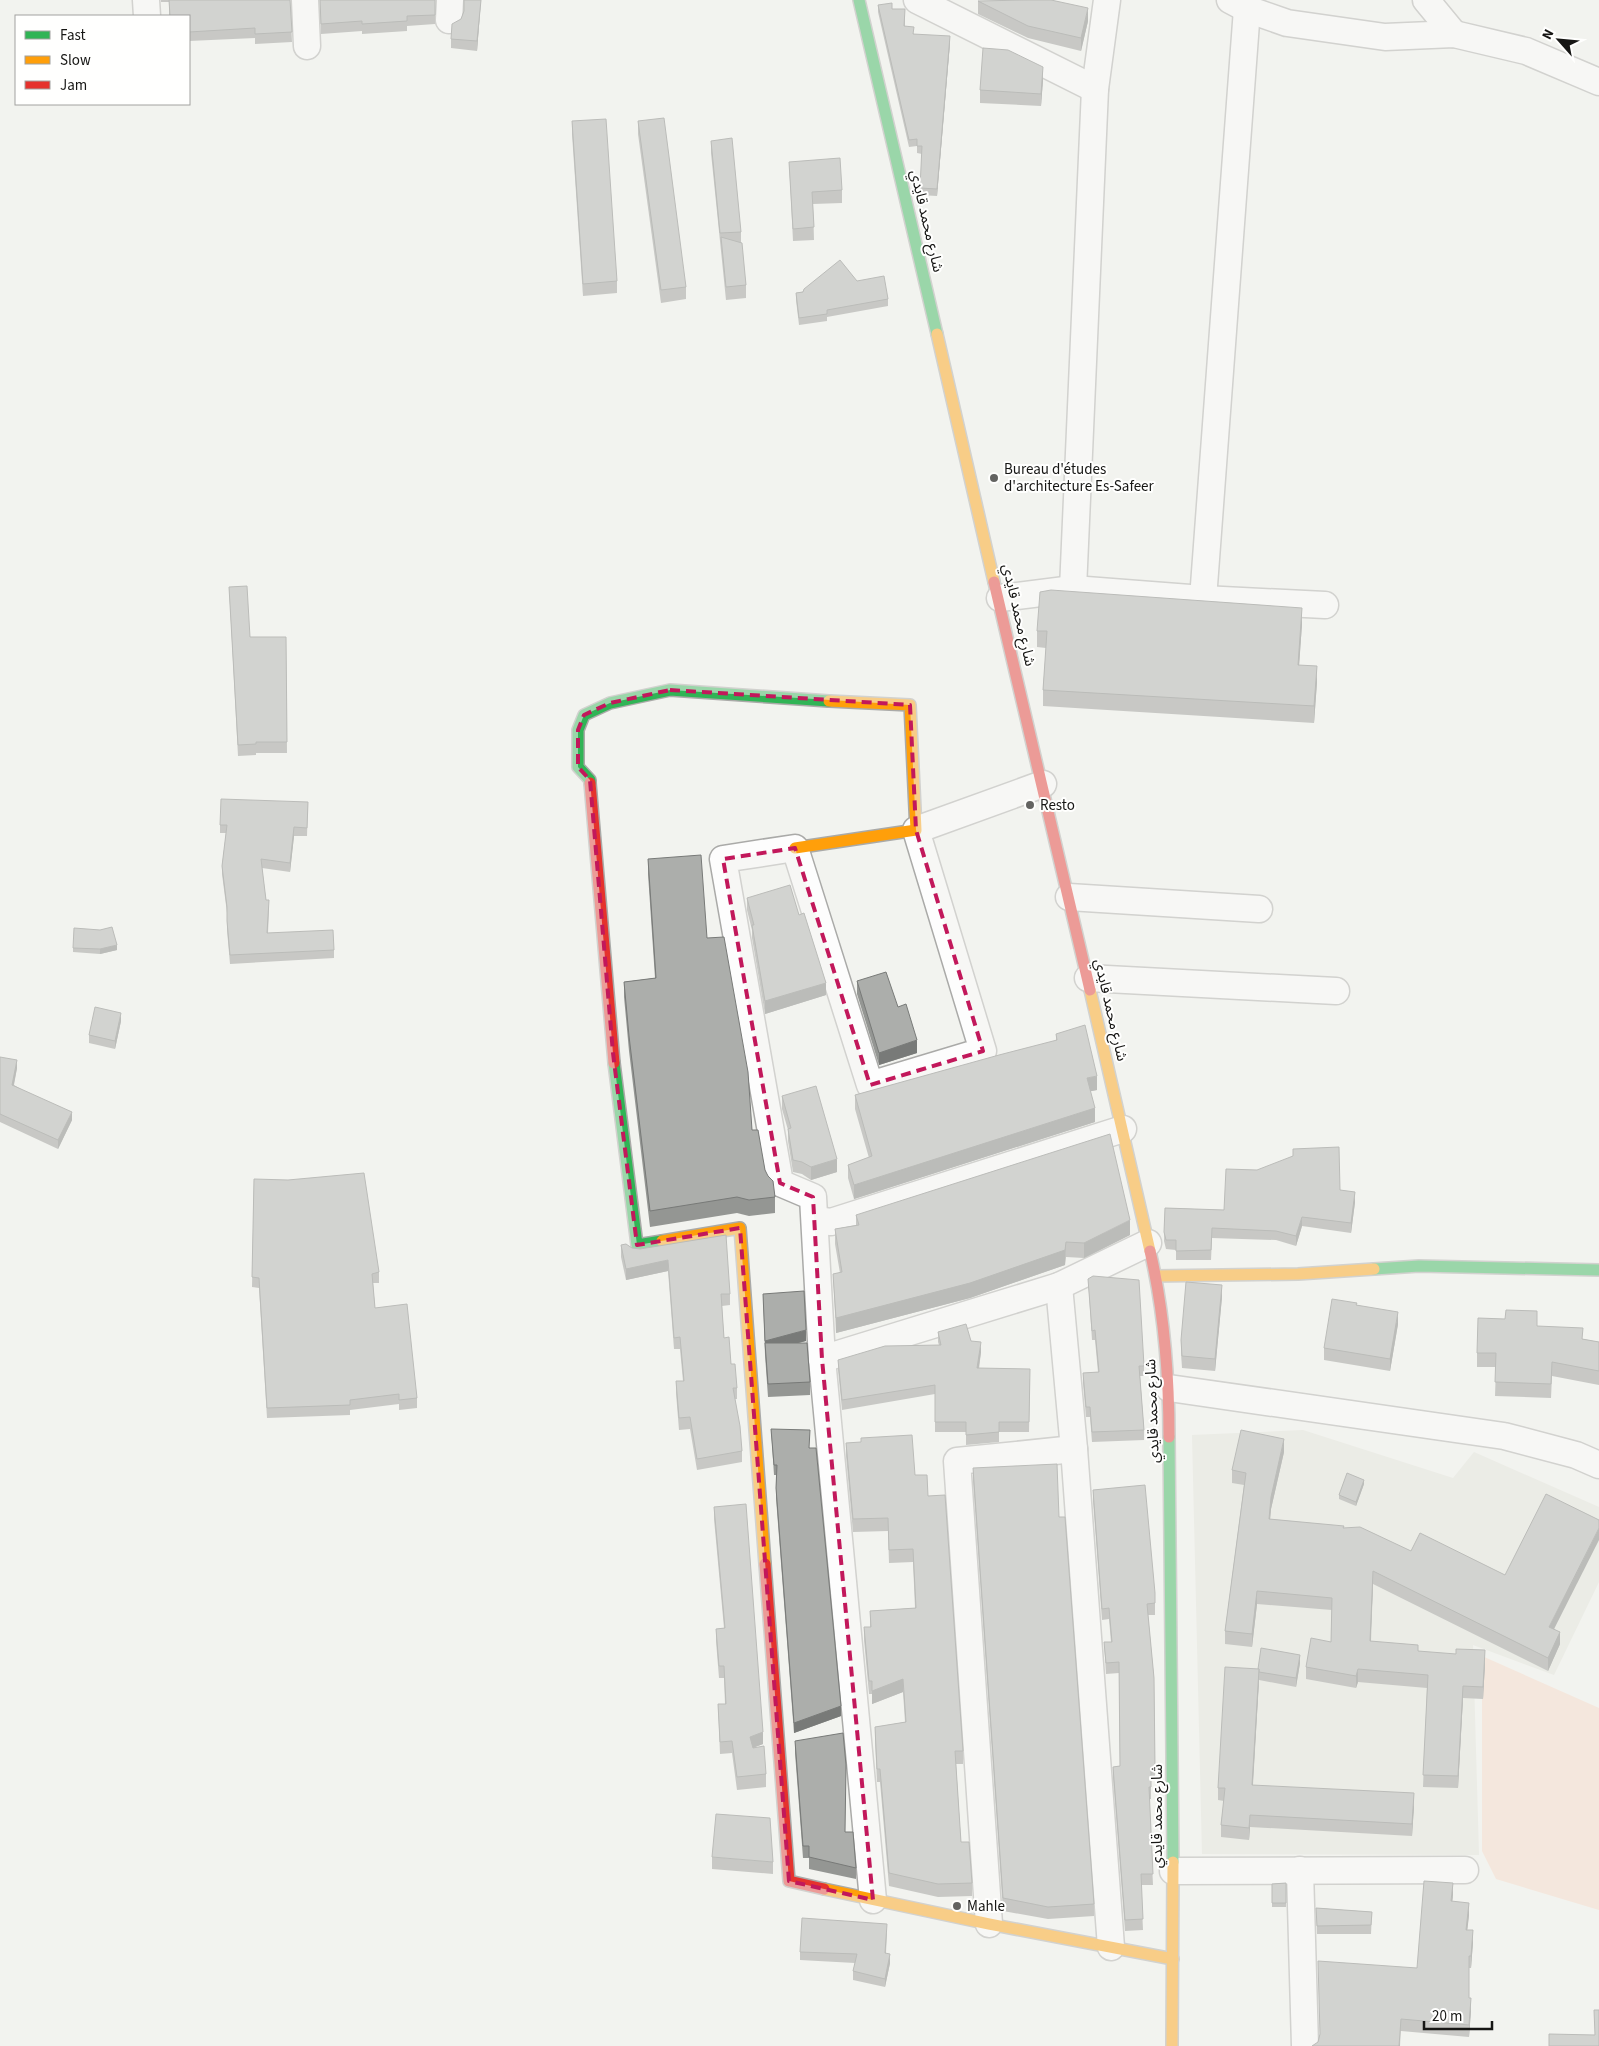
<svg xmlns="http://www.w3.org/2000/svg" width="1599" height="2046" viewBox="0 0 1599 2046" font-family="'Source Sans 3','Noto Sans Arabic',sans-serif">
<style>
.built{fill:#e2e4db}
.green{fill:#f6d9c7}
.lines{fill:none;stroke-linecap:round;stroke-linejoin:round}
.street-casing{stroke:#aaaaa8;stroke-width:29}
.fast-casing{stroke:#aaaaa8;stroke-width:14}
.slow-casing{stroke:#aaaaa8;stroke-width:14}
.jam-casing{stroke:#aaaaa8;stroke-width:14}
.street{stroke:#fdfdfd;stroke-width:26}
.fast{stroke:#30b455;stroke-width:11}
.slow{stroke:#ff9f0a;stroke-width:11}
.jam{stroke:#e5322d;stroke-width:11}
.wall{fill:#949693}
.shaded-wall{fill:#787a78}
.building{fill:#acaeab;stroke:#787a78}
.marked{fill:none;stroke:#c2185b;stroke-width:4;stroke-dasharray:10 6;stroke-linejoin:round}
.poi-dot{fill:#636361;stroke:#fffffe;stroke-width:2}
.labels{text-anchor:middle;stroke-width:4;stroke-linejoin:round;paint-order:stroke}
.street-label{font-size:15px;fill:#161614;stroke:#fffffe}
.poi-label{font-size:15px;fill:#161614;stroke:#fffffe;text-anchor:start}
</style>
<rect width="100%" height="100%" fill="#f2f3ef"/>
<!-- built -->
<path class="built" d="M1303,1430l150,48 21,-26 125,55v75l-45,93 -81,-30 6,210 -277,-1 -10,-419z"/>
<!-- green -->
<path class="green" d="M1482,1656l117,52v202l-103,-31 -14,-28z"/>
<g class="lines">
<defs>
<g id="street">
<path d="M146,0l1,16"/>
<path d="M305,0l2,46"/>
<path d="M917,0l178,89"/>
<path d="M1230,0l17,9 40,14 98,14 69,-3 72,17 73,31"/>
<path d="M1426,0l28,34"/>
<path d="M449,20l1,-20"/>
<path d="M1073,589l22,-500 12,-89"/>
<path d="M1000,598l73,-9 130,10 44,-590"/>
<path d="M1203,599l122,6"/>
<path d="M1069,897l190,12"/>
<path d="M1088,978l248,13"/>
<path d="M815,1220l16,2 292,-93"/>
<path d="M1059,1286l15,163 37,498"/>
<path d="M822,1359l237,-73 89,-43"/>
<path d="M1169,1388l335,48 72,19 23,10"/>
<path d="M1300,1870l5,176"/>
<path d="M1173,1871l292,-1"/>
<path d="M873,1900l-51,-541 -9,-162 -33,-14 -57,-324 72,-11 75,237 113,-34 -67,-221 127,-46"/>
<path d="M989,1924l-32,-463 117,-12"/>
</g>
<g id="fast">
<path d="M859,0l78,334"/>
<path d="M590,783v-3l-12,-13v-37l6,-15 26,-12 60,-13 159,11"/>
<path d="M614,1063l23,182 25,-4"/>
<path d="M1374,1269l45,-3 180,4"/>
<path d="M1169,1437l4,425"/>
</g>
<g id="slow">
<path d="M937,334l57,248"/>
<path d="M795,848l121,-18 -6,-125 -81,-4"/>
<path d="M1090,990l60,261"/>
<path d="M662,1241l78,-13 25,336"/>
<path d="M1156,1276l142,-2 76,-5"/>
<path d="M824,1889l165,35 184,35"/>
<path d="M1172,2046l1,-184"/>
</g>
<g id="jam">
<path d="M994,582l96,408"/>
<path d="M590,783l24,280"/>
<path d="M1150,1251c14,60 19,124 19,186"/>
<path d="M765,1564l24,317 35,8"/>
</g>
</defs>
<!-- street casing -->
<use href="#street" class="street-casing"/>
<!-- fast casing -->
<use href="#fast" class="fast-casing"/>
<!-- slow casing -->
<use href="#slow" class="slow-casing"/>
<!-- jam casing -->
<use href="#jam" class="jam-casing"/>
<!-- street -->
<use href="#street" class="street"/>
<!-- fast -->
<use href="#fast" class="fast"/>
<!-- slow -->
<use href="#slow" class="slow"/>
<!-- jam -->
<use href="#jam" class="jam"/>
</g>
<!-- wall -->
<g class="wall">
<path d="M161,0h129l2,42 -37,2v-6l-66,3v-25h-20v-14h-8z"/>
<path d="M320,0h115v24l-28,2v5l-45,3v-3l-41,3z"/>
<path d="M481,0l-4,51 -26,-3v-9l10,-20 3,-8z"/>
<path d="M978,1l110,20 -7,30 -53,-13 -50,-24z"/>
<path d="M878,5l14,4 13,7v10l9,8 36,9 -13,153 -17,-1 2,-41 -5,-1v-7l-8,1 -31,-135z"/>
<path d="M1043,80l-2,26 -61,-3v-13z"/>
<path d="M572,121l45,160v12l-34,3 -11,-162z"/>
<path d="M638,121l48,166v12l-25,4 -23,-169z"/>
<path d="M711,141l30,91v10l5,43v13l-20,2 -15,-147z"/>
<path d="M789,162l53,28v13l-29,1 1,36 -21,1z"/>
<path d="M857,281l31,18v7l-61,11v4l-28,4 -3,-25v-7z"/>
<path d="M229,587l21,50h36l1,116h-31v2l-18,1z"/>
<path d="M1302,624l-3,41 18,17 -3,41 -271,-17v-16l3,-42 -9,-1v-16z"/>
<path d="M308,802l-1,34h-13l-4,36 -28,-4 4,32 3,9 -1,24 66,17v8l-104,6 -3,-34v-17l-5,-39v-8l4,-33h-6v-8z"/>
<path d="M648,859l59,79 45,192 13,40 10,27v16l-26,3 -12,-3 -87,14 -21,-176 -5,-54v-15l31,-4 -7,-104z"/>
<path d="M747,898l52,17 27,80 -61,19 -13,-76v-8l-5,-20z"/>
<path d="M100,930l17,20 -17,4 -27,-2v-4z"/>
<path d="M857,981l41,26 19,46 -38,12 -22,-71z"/>
<path d="M121,1021l-6,28 -26,-6v-8z"/>
<path d="M1056,1034l41,56 -7,1 5,31 -241,77 -6,-21v-13l21,-7 -14,-49v-14l201,-54z"/>
<path d="M0,1057l17,11 -3,17 58,35 -14,29 -58,-27z"/>
<path d="M782,1096l55,76 -26,8 -9,-6 -9,-2 -5,-31v-11l-6,-21z"/>
<path d="M254,1179l125,93v11h-6l2,25 42,90v10l-18,2v-6l-49,6v5l-83,3 -8,-130 -7,-1z"/>
<path d="M1340,1190l15,12 -4,31 -49,-7 -6,20 -20,-6 -64,-2 -1,22h-35v-10l-10,-1 -2,-8 1,-33 59,2z"/>
<path d="M856,1215l274,20 -46,23 -18,-1 -1,8 -95,33 -134,35 -3,-59 7,-1 -5,-29v-15l21,-4z"/>
<path d="M621,1245l11,3 8,1 90,45v11l-8,1 2,32 13,50v11h-2l7,52v11l-45,8 -7,-41 -11,1 -3,-37v-12h7l-3,-32h-6l-6,-78 -42,9 -5,-23z"/>
<path d="M1088,1279l56,87v10h-4l4,54v10l-52,2 -2,-25h-4l-3,-34v-10l15,-1 -3,-32h-3z"/>
<path d="M763,1294l43,47 -8,2 12,39v13l-42,2 -3,-42z"/>
<path d="M1222,1297l-7,74 -33,-3 -1,-15v-13z"/>
<path d="M1357,1305l41,19 -8,47 -66,-11v-12z"/>
<path d="M1505,1319l32,7 46,13 16,3v43l-47,-9 -1,22 -56,-2 1,-29h-19v-14z"/>
<path d="M938,1332l33,9 10,11 -2,17 51,10 -1,53h-30v10l-33,3v-13h-31v-38l-93,16 -4,-40v-10l101,-15 -1,-3z"/>
<path d="M771,1429l39,19 31,268 -47,17 -18,-235v-23h-2z"/>
<path d="M846,1443l69,32 13,21 35,255v13h-7l5,78 11,41v13l-34,1 -49,-11 -9,-104h-3l-2,-42v-13l30,-5 -2,-30 -31,12v-10h-3l-5,-54v-13h6v-16l45,-3 -2,-46 -24,1 -1,-32 -35,1 -7,-76z"/>
<path d="M1284,1452l-13,57 -1,10 74,9 211,101 5,15 -12,27 -175,-87 -2,57 47,10 67,12 -2,36 -20,-1 -5,90 -35,-1 4,-99 -69,-6 -2,6 -50,-9v-12l25,-25 1,-32 -75,-6 -5,43 -27,-3v-13l19,-146 -12,-2v-13z"/>
<path d="M973,1468l86,49 35,387v12l-46,3 -45,-8 -30,-430z"/>
<path d="M1364,1484l-8,22 -17,-7v-4z"/>
<path d="M1093,1490l62,103v22h-7l6,63 1,101h-4v20h-2l4,86h-12l2,45 -18,1 -12,-153v-11l7,-1 -1,-93 -13,1 -2,-32h7l-2,-23 -7,1 -9,-119z"/>
<path d="M714,1507l49,237 -8,3 11,27v13l-29,3 -5,-37 -12,1 -2,-50h7l-1,-26h-5l-3,-37v-12l8,-1 -10,-109z"/>
<path d="M1300,1663l-4,24 -37,-7 -6,105 161,21 -2,30 -162,-9 -1,13 -28,-3v-12l3,-24 -6,-1v-12l40,-119z"/>
<path d="M795,1741l50,91 11,36v11l-47,-10v-11h-6l-8,-105z"/>
<path d="M712,1857l61,5v12l-61,-5z"/>
<path d="M1286,1883v24h-14v-23z"/>
<path d="M1453,1895l-1,7 17,13 -2,15 6,12 -2,26h-2v30l2,12 -2,27 -68,-6 -83,11 99,-74z"/>
<path d="M1316,1908l56,4 -1,22h-54z"/>
<path d="M887,1933l-1,20 4,10 -5,24 -32,-7v-9l2,-8 -55,-3v-8z"/>
</g>
<!-- shaded-wall -->
<g class="shaded-wall">
<path d="M481,0l-4,51v-10z"/>
<path d="M1088,8v13l-7,30v-13z"/>
<path d="M950,36v7l-13,153v-7z"/>
<path d="M1043,67v13l-2,26v-12z"/>
<path d="M1302,608v16l-4,57v-16z"/>
<path d="M1317,666v16l-3,41v-17z"/>
<path d="M294,827v9l-4,36v-9z"/>
<path d="M117,945v5l-17,4v-5z"/>
<path d="M826,983v12l-61,19v-13z"/>
<path d="M121,1013v8l-6,28v-8z"/>
<path d="M917,1040v13l-38,12v-12z"/>
<path d="M17,1060v8l-5,25v-8z"/>
<path d="M1097,1076v14l-10,2v-14z"/>
<path d="M1095,1108v14l-241,77v-14z"/>
<path d="M72,1112v8l-14,29v-9z"/>
<path d="M837,1159v13l-26,8v-13z"/>
<path d="M1355,1192v10l-4,31v-10z"/>
<path d="M1302,1217v9l-6,20v-10z"/>
<path d="M1130,1220v15l-46,23v-15z"/>
<path d="M1066,1242l-1,23 -95,33 -134,35v-15z"/>
<path d="M668,1260v11l-42,9v-11z"/>
<path d="M1222,1285v12l-7,74v-12z"/>
<path d="M1398,1312v12l-8,47v-12z"/>
<path d="M806,1330v11l-40,10 -1,-8v8v-10z"/>
<path d="M981,1342v10l-4,26v-10z"/>
<path d="M1284,1439v13l-13,57 -2,22v-12l2,-22z"/>
<path d="M1364,1480v4l-8,22v-4z"/>
<path d="M1599,1528v12l-50,99v-12z"/>
<path d="M1373,1571v13l-3,69v-12z"/>
<path d="M1257,1591v13l-5,43v-13z"/>
<path d="M1560,1632v12l-12,27v-13z"/>
<path d="M1485,1650v13l-2,36v-12z"/>
<path d="M1300,1655v8l-4,24v-9z"/>
<path d="M1259,1669v12l-7,116v-12z"/>
<path d="M1358,1669v13l-2,6v-12z"/>
<path d="M903,1679v13l-31,12v-13z"/>
<path d="M1463,1686v12l-5,90v-12z"/>
<path d="M841,1706v10l-47,17v-10z"/>
<path d="M763,1732v12l-13,5v-12z"/>
<path d="M1414,1793v13l-2,30v-12z"/>
<path d="M1250,1815v12l-1,13v-12z"/>
<path d="M1453,1883v12l-2,18v-12z"/>
<path d="M1469,1903v12l-3,27v-12z"/>
<path d="M1473,1930v12l-2,26v-12z"/>
<path d="M890,1954v9l-5,24v-8z"/>
<path d="M1471,1998v12l-2,27v-12z"/>
<path d="M1401,2019l-1,27h-1z"/>
</g>
<!-- building -->
<g class="building">
<path d="M169,0h121l2,32 -37,2v-6l-66,4v-16h-19z"/>
<path d="M320,0h115v15l-28,1v5l-45,3v-3l-41,3z"/>
<path d="M464,0h17l-4,41 -26,-2 1,-15 9,-5 3,-8z"/>
<path d="M1027,0h24l37,8 -7,30 -53,-12 -50,-25z"/>
<path d="M892,3v6h13l-1,17 10,1 -1,7 37,2 -13,153 -17,-1 2,-42h-5v-7l-8,1 -31,-135z"/>
<path d="M983,48l25,2 35,17 -2,27 -61,-4z"/>
<path d="M664,118l22,169 -25,3 -23,-169z"/>
<path d="M606,119l11,162 -34,3 -11,-163z"/>
<path d="M732,138l9,94 -21,1 -9,-92z"/>
<path d="M840,158l2,32 -30,2 2,35 -21,2 -4,-67z"/>
<path d="M721,237l21,6 4,42 -20,2z"/>
<path d="M840,260l17,21 27,-5 4,23 -61,11v4l-28,4 -3,-25 7,-1 1,-3z"/>
<path d="M247,586l3,51h36l1,105h-31v2l-18,1 -9,-158z"/>
<path d="M1051,590l251,18 -4,57 19,1 -3,40 -271,-16 4,-59h-10l3,-39z"/>
<path d="M221,799l87,3 -1,26 -13,-1 -4,36 -29,-4 5,41h3l-2,33 66,-3 1,20 -104,5 -3,-34v-14l-5,-41 5,-41h-7z"/>
<path d="M701,855l6,83 17,-1 24,135 4,58h6l7,40 3,6 5,5 2,16 -26,3 -12,-3 -87,14 -21,-175 -5,-54 32,-4 -8,-119z"/>
<path d="M790,885l9,30 5,-2 22,70 -61,18 -13,-76h2l-7,-27z"/>
<path d="M112,927l5,18 -17,4 -27,-1 1,-20 26,2z"/>
<path d="M886,972l12,35 8,-3 11,36 -38,13 -22,-72z"/>
<path d="M95,1007l26,6 -6,28 -26,-6z"/>
<path d="M1085,1025l12,51 -10,2 8,30 -241,77 -6,-20 24,-9 -17,-61 144,-40 58,-15 -1,-6z"/>
<path d="M0,1057l17,3 -5,25 60,27 -14,28 -58,-26z"/>
<path d="M816,1086l21,73 -26,8 -9,-5 -9,-2 -5,-31 3,-1 -9,-32z"/>
<path d="M1110,1134l20,86 -46,23 -18,-1 -1,8 -95,33 -134,35 -3,-44 9,-2 -7,-43 24,-4 -3,-10z"/>
<path d="M1339,1147l1,43 15,2 -4,31 -49,-6 -6,19 -20,-5 -64,-3 -1,22 -35,1v-11h-10l-2,-8 1,-24 59,2 2,-41 31,1 36,-14v-7z"/>
<path d="M364,1173l15,99 -7,2 3,34 32,-4 10,94 -18,2v-6l-49,6v5l-83,3 -8,-130 -7,-1 2,-98 34,1z"/>
<path d="M726,1235l4,59h-9l3,44 5,-1 2,27h4l2,24h-4l7,38 2,25 -45,8 -7,-42 -11,1 -3,-37h8l-4,-44 -6,1 -6,-78 -42,9 -5,-24 5,-1 6,4 8,1z"/>
<path d="M1093,1276l46,4 5,86h-5l5,64 -52,2 -2,-25h-4l-3,-34 16,-1 -4,-42 -3,1 -4,-52z"/>
<path d="M1186,1282l36,3 -7,74 -33,-3 -1,-16z"/>
<path d="M804,1291l2,39 -41,11 -2,-47z"/>
<path d="M1332,1299l25,4 -1,2 42,7 -8,47 -66,-11z"/>
<path d="M1506,1310l31,1v15l46,2 -1,11 17,3v29l-47,-9 -1,22 -56,-2 1,-29h-19l1,-35 27,1z"/>
<path d="M966,1324l5,17 10,1 -4,26 53,1 -1,53h-30v10l-33,3v-13h-31v-37l-93,15 -4,-40 47,-14 56,-1 -3,-13z"/>
<path d="M765,1343h42l3,39 -42,2z"/>
<path d="M771,1429l39,1 -1,18h7l25,258 -47,17 -18,-235 1,-23h-3z"/>
<path d="M1241,1430l43,9 -13,58 -2,22 75,7 -1,2 17,-1 51,24 9,-18 85,42 41,-81 53,26v8l-50,99 11,5 -12,26 -175,-87 -3,70 48,4v6l38,3v-5l29,1 -2,37 -20,-1 -5,90 -35,-1 5,-100 -70,-6 -2,7 -50,-9 5,-29 20,4 1,-44 -75,-7 -5,43 -27,-3 21,-158 -14,-3z"/>
<path d="M912,1435l3,40h12l1,21 17,-1 18,256h-8l6,91h8l3,41 -34,1 -49,-11 -9,-104h-3l-2,-42 31,-5 -3,-43 -31,12v-10h-3l-5,-54h7l-1,-16 46,-3 -3,-59 -24,1 -1,-32 -35,1 -7,-76 15,-1v-4z"/>
<path d="M1057,1464l2,53h6l29,387 -46,3 -45,-9 -30,-430z"/>
<path d="M1347,1473l17,7 -8,22 -17,-7z"/>
<path d="M1145,1485l10,108v10l-8,1 7,74 1,90 -4,-1v20h-2l4,87h-12l2,45 -18,1 -12,-153 7,-1 -1,-104 -13,1 -2,-21h8l-3,-34 -7,1 -9,-119z"/>
<path d="M746,1504l17,228 -13,5 3,11 11,-2 2,28 -29,3 -5,-36 -12,1 -2,-38h8l-2,-38h-5l-3,-37 9,-1 -11,-121z"/>
<path d="M1261,1648l39,7 -4,23 -37,-6v-3h-1z"/>
<path d="M1225,1667l34,2 -7,116 162,8 -2,31 -162,-9 -1,13 -28,-3 4,-37h-7z"/>
<path d="M843,1733l3,32 -1,67h8l3,36 -47,-11v-11h-6l-8,-105z"/>
<path d="M716,1814l54,4 3,44 -61,-5z"/>
<path d="M1424,1881l29,2 -2,18 18,2 -3,27h7l-2,26h-2v42h2l-2,27 -68,-6 -2,27h-87l6,-4 2,-8 -2,-73 99,7z"/>
<path d="M1286,1883v20h-14v-19z"/>
<path d="M1316,1908l56,4 -1,13 -54,1z"/>
<path d="M802,1918l85,6 -2,29 5,1 -5,25 -32,-8 4,-17 -57,-2z"/>
<path d="M1594,2010h5v36h-50v-12l46,1z"/>
</g>
<!-- marked area -->
<path d="M0 0H1599V2046H0ZM670,690l240,15 6,125 67,221 -113,34 -75,-237 -72,11 57,324 33,14 9,162 51,541 -84,-19 -49,-653 -103,17 -24,-192 -23,-273 -12,-13v-37l6,-15 26,-12z" fill="#f2f3ef" fill-opacity=".55" fill-rule="evenodd"/>
<path class="marked" d="M670,690l240,15 6,125 67,221 -113,34 -75,-237 -72,11 57,324 33,14 9,162 51,541 -84,-19 -49,-653 -103,17 -24,-192 -23,-273 -12,-13v-37l6,-15 26,-12z"/>
<!-- markers -->
<g class="poi-dot">
<circle cx="994" cy="478" r="5"/>
<circle cx="1030" cy="805" r="5"/>
<circle cx="957" cy="1906" r="5"/>
</g>
<g class="labels">
<!-- street labels -->
<g class="street-label">
<text transform="translate(927 221) rotate(77)" y="5">شارع محمد قايدي</text>
<text transform="translate(1019 615) rotate(77)" y="5">شارع محمد قايدي</text>
<text transform="translate(1111 1010) rotate(77)" y="5">شارع محمد قايدي</text>
<text transform="translate(1152 1411) rotate(-92)" y="5">شارع محمد قايدي</text>
<text transform="translate(1157 1816) rotate(-90)" y="5">شارع محمد قايدي</text>
</g>
<!-- poi labels -->
<g class="poi-label">
<text x="1004" y="474">Bureau d'études<tspan x="1004" dy="17">d'architecture Es-Safeer</tspan></text>
<text x="1040" y="810">Resto</text>
<text x="967" y="1911">Mahle</text>
</g>
</g>
<!-- legend -->
<rect x="15" y="15" width="175" height="90" fill="#fffffe" stroke="#a2a2a0"/>
<rect x="25" y="31" width="25" height="8" fill="#30b455" stroke="#a2a2a0"/>
<text x="60" y="40" font-size="15" fill="#161614">Fast</text>
<rect x="25" y="56" width="25" height="8" fill="#ff9f0a" stroke="#a2a2a0"/>
<text x="60" y="65" font-size="15" fill="#161614">Slow</text>
<rect x="25" y="81" width="25" height="8" fill="#e5322d" stroke="#a2a2a0"/>
<text x="60" y="90" font-size="15" fill="#161614">Jam</text>
<!-- north arrow -->
<g transform="translate(1559 40) rotate(297)" stroke="#fffffe" stroke-width="4" paint-order="stroke">
<path d="M0-4L9 19L0 12L-9 19Z" fill="#161614"/>
<text y="-8" font-size="14" font-weight="bold" text-anchor="middle" fill="#161614">N</text>
</g>
<!-- scale -->
<path d="M1424 2021v8h68v-8" fill="none" stroke="#161614" stroke-width="2.5"/>
<text x="1432" y="2021" font-size="15" fill="#161614" stroke="#fffffe" stroke-width="4" paint-order="stroke">20 m</text>
</svg>
